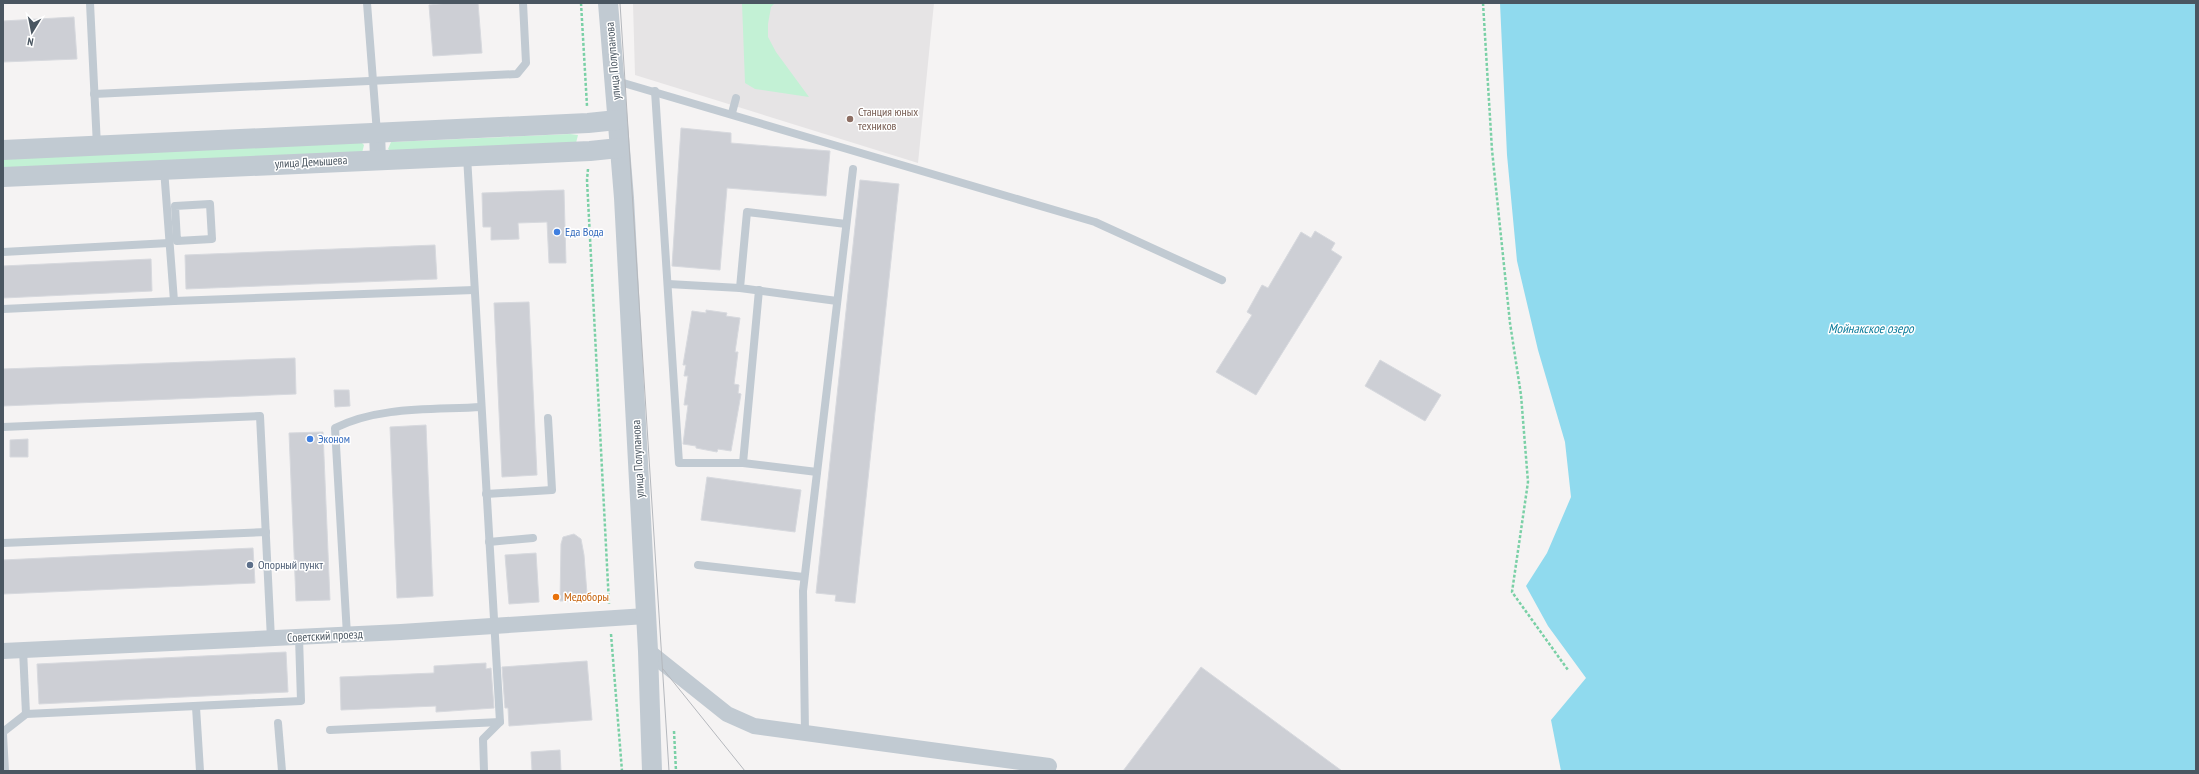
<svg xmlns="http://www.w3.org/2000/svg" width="2199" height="774" viewBox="0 0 2199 774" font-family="'PT Sans Narrow',sans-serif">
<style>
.education{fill:#e6e4e5}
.green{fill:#c3f1d5}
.water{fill:#90daee}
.building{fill:#cdcfd5;stroke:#d7d9de}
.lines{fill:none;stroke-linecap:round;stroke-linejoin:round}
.path{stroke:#7ad0a6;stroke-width:2.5;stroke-dasharray:3 2;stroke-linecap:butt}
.service{stroke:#c1cad2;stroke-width:8}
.minor{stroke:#c1cad2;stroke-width:16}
.tertiary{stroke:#c1cad2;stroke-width:20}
.tram{stroke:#b5b8bd;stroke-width:1}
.education-dot{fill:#8d6e63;stroke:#fff;stroke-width:1.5}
.shop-dot{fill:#3f7fe0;stroke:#fff;stroke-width:1.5}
.service-dot{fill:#5c6f8a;stroke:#fff;stroke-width:1.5}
.food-dot{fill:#e8710a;stroke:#fff;stroke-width:1.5}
.labels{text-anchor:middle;stroke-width:3;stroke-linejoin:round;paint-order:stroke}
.street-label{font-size:12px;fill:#4a5661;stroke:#fff}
.education-label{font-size:12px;fill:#785e54;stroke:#fff;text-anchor:start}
.shop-label{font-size:12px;fill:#366cbe;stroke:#fff;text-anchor:start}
.service-label{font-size:12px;fill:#4e5e75;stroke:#fff;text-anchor:start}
.food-label{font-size:12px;fill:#c56008;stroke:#fff;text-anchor:start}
.water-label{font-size:13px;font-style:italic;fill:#0c7c9b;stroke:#fff}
</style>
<rect width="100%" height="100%" fill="#f5f3f3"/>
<!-- education -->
<path class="education" d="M633,3h301l-16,160 -283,-88z"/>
<!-- green -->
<g class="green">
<path d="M742,3h33l-4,4 -3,17v13l8,15 33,45 -54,-8 -10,-6z"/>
<path d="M570,134l8,1 -2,8 -184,9 -4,-3 3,-7z"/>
<path d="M361,142l3,3 -2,8 -359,17v-11z"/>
</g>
<!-- water -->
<path class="water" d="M1500,3h696v768h-635l-10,-51 35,-42 -38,-52 -22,-40 21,-33 24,-56 -6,-55 -27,-92 -21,-89 -10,-106z"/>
<!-- building -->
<g class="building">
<path d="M449,3h29l4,50 -49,3 -4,-51z"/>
<path d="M74,17l3,42 -74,3v-41z"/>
<path d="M681,128l50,5v10l99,8 -4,45 -99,-8 -7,82 -48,-4z"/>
<path d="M860,180l39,4 -44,419 -20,-2 1,-6 -20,-2z"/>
<path d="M564,190l2,73h-17l-2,-41 -29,1 1,16 -28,1v-13h-8l-1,-34z"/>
<path d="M1315,231l20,12 -4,7 11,7 -86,138 -40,-23 36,-57 -5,-3 15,-27 6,3 33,-56 10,6z"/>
<path d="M435,245l2,34 -251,10 -1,-34z"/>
<path d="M151,259l1,32 -149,7v-32z"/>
<path d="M529,302l8,173 -35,2 -8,-174z"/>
<path d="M706,310l21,3 -1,3 14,2 -5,34h3l-4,32 5,1 -1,8 3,1 -10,57 -13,-2 -1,3 -21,-4v-2l-13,-2 5,-39h-4l4,-29h-4l2,-11h-3l9,-54 14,2z"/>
<path d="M295,358l1,36 -293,12v-37z"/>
<path d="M1380,360l61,35 -16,26 -60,-35z"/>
<path d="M334,390h15l1,16 -15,1z"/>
<path d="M426,425l7,171 -36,2 -7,-171z"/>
<path d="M323,432l7,168 -34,1 -7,-168z"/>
<path d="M28,439v18h-18v-17z"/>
<path d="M707,477l94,13 -6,42 -94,-12z"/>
<path d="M574,534l7,5 3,16 3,39 -4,5 -9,2h-14l1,-57 2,-7z"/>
<path d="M253,548l2,35 -252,11v-34z"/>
<path d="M536,553l3,49 -30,2 -4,-49z"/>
<path d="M286,652l2,40 -249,12 -2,-40z"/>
<path d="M587,661l5,59 -83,6 -1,-18h-3l-3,-41z"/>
<path d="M486,663v6l5,-1 3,40 -58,4v-6l-95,4 -1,-33 94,-4v-7z"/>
<path d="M1201,667l141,104h-219z"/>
<path d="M560,750l1,21h-29l-1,-19z"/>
</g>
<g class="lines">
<!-- path -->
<g class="path">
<path d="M581,3l6,103"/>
<path d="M1483,3l9,147 18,173 11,72 7,87 -16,110 56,78"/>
<path d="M588,169l-1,11 22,424"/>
<path d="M611,634l11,137"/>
<path d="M674,731l2,40"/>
</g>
<!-- service -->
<g class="service">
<path d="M90,3l7,143"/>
<path d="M367,3l10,130"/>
<path d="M615,78l5,4 475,140 127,58"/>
<path d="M655,91l24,372h64"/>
<path d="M94,94l423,-20 9,-11 -3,-60"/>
<path d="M732,113l4,-15"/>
<path d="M467,156l33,566 -17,17 1,32"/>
<path d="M210,204l2,35 -35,2 -2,-35z"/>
<path d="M3,252l166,-9"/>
<path d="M668,284l72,4"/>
<path d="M759,290l-16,173 74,9"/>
<path d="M174,301l300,-11"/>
<path d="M837,301l-97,-13 7,-76 99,12"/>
<path d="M3,309l171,-8 -10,-132"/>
<path d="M3,427l257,-11 11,223"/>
<path d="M486,494l66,-4 -4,-72"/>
<path d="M489,542l44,-4"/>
<path d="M3,543l263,-11"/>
<path d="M698,565l106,12"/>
<path d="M347,635l-12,-207c44,-22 98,-18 146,-21"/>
<path d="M23,650l3,64"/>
<path d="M196,707l4,64"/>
<path d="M278,723l4,48"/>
<path d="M330,730l170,-8"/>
<path d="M3,732l23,-18 275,-13 -2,-64"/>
<path d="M805,733l-2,-142 50,-422"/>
<path d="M3,734l2,37"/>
</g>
<!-- minor -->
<g class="minor">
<path d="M377,133l1,26"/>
<path d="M3,651l398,-19 245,-16"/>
<path d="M648,651l79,63 27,12 295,40"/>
</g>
<!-- tertiary -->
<g class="tertiary">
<path d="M608,3l16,195 24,453 4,120"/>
<path d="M3,150l585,-27 29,-3"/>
<path d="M3,177l587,-26 29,-3"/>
</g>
<!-- tram -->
<g class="tram">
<path d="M620,3l49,768"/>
<path d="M663,669l82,102"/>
</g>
</g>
<!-- markers -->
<circle class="education-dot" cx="850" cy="119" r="4"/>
<g class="shop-dot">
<circle cx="557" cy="232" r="4"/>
<circle cx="310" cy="439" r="4"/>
</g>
<circle class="service-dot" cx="250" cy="565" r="4"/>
<circle class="food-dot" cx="556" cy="597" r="4"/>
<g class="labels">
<!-- street labels -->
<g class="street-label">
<text transform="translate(613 61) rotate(-95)" y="4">улица Полупанова</text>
<text transform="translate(311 162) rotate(-3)" y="4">улица Демышева</text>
<text transform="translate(638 459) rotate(-93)" y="4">улица Полупанова</text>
<text transform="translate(325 636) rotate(-3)" y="4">Советский проезд</text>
</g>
<!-- education labels -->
<g class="education-label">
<text x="858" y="116">Станция юных<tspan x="858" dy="14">техников</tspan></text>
</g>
<!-- shop labels -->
<g class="shop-label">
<text x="565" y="236">Еда Вода</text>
<text x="318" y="443">Эконом</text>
</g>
<!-- service labels -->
<g class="service-label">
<text x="258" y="569">Опорный пункт</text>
</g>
<!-- food labels -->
<g class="food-label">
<text x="564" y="601">Медоборы</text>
</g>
<!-- water labels -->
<g class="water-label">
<text x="1871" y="333">Мойнакское озеро</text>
</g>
</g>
<!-- border -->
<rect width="2199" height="774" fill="none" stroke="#4a5661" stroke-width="8"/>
<!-- north arrow -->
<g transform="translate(32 32) rotate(190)" stroke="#ffffff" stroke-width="3" paint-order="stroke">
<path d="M0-3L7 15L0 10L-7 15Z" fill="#4a5661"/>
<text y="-6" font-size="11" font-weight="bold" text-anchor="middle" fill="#4a5661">N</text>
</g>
</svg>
